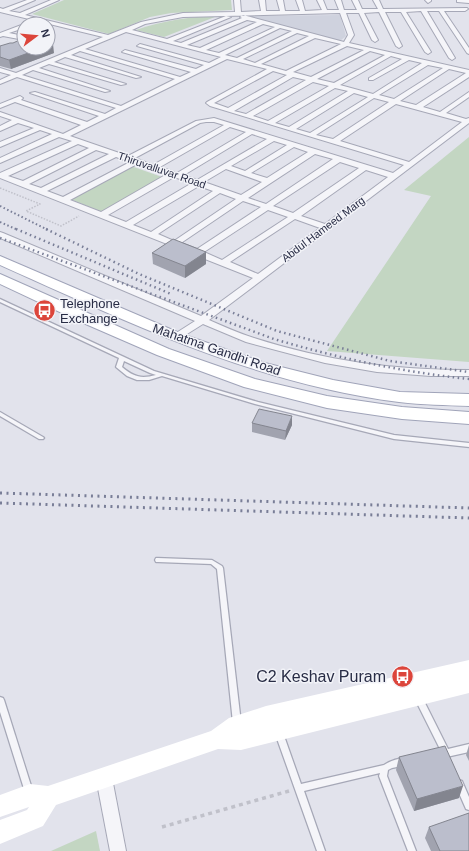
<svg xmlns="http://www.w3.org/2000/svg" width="469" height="851" viewBox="0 0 469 851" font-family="Arial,sans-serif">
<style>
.built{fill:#cfd2de}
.green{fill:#c3d6c2}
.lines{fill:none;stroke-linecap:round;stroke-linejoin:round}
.lane-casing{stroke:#a6a8b7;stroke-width:2.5}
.street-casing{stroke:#a6a8b7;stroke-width:2}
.primary-casing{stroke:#a0a4b9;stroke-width:2}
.path-far1{stroke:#c0c1ca;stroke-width:1.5;stroke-dasharray:1.5 1.5;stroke-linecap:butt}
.path{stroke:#c0c1ca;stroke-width:3.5;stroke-dasharray:4 4;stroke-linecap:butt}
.lane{fill:#f5f5f9;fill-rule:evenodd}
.street{fill:#f5f5f9;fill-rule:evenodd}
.secondary{fill:#fff;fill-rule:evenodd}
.primary{fill:#fff;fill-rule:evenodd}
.rail-far2{stroke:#797e97;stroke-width:2;stroke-dasharray:1.5 2.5;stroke-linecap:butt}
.rail-far1{stroke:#797e97;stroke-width:2.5;stroke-dasharray:1.5 3.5;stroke-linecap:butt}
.rail{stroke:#797e97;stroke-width:3;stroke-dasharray:2 4.5;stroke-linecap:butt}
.wall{fill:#a1a3af}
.shaded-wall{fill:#83858f}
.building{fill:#bbbecc;stroke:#83858f}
.labels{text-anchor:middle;stroke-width:3;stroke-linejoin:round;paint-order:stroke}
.far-street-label{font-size:11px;fill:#282c45;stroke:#f2f3f8}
.poi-label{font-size:13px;fill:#282c45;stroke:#f2f3f8;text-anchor:start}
.street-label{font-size:13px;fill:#282c45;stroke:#f2f3f8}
.near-poi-label{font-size:16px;fill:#282c45;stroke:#f2f3f8;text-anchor:end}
</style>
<rect width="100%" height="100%" fill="#e2e3ec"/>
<!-- built -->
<path class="built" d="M340,15l6,21 -6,5 -92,-25z"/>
<!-- green -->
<g class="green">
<path d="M64,0h167l1,10 -61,3 -21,4 -41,17 -77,-20z"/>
<path d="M220,15l-56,22 -28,-7c28,-10 55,-13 84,-15z"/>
<path d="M469,137v225l-142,-11 104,-155 -27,-6z"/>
<path d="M131,166l31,11 -60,35 -32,-13z"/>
<path d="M96,831l4,20h-49z"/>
</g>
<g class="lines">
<defs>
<g id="lane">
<path d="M0,299l154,72 104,31 136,33 75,8v4l-75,-8 -139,-35 -93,-28 -13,4h-12l-10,-4 -11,-9 3,-9 -119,-56zM124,361l26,12 6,2c-15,4 -22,2 -34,-8z"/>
<path d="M0,412l43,25 1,1 -1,1h-4l-39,-23z"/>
<path d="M156,558h2l54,2 10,6 1,2 18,155 -1,2 -3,1 -3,-1 -1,-2 -16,-154 -6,-5 -53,-2h-2l-1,-2z"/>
<path d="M419,696l3,1 26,52 21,-5v8l-27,6 -3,-1 -1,-3 1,-3h2l-26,-52 1,-2z"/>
<path d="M0,697l3,1 1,2 29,92 -1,3 -3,1 -3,-1 -1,-3 -25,-80z"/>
<path d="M279,730l3,1 1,2 18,51 83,-19c6,-4 16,-8 23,-6l1,3 -1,3 -15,3 -4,2 -1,6 29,75h-8l-29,-75 1,-3 -76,18 21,60h-8l-42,-118 1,-2z"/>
<path d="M459,780l3,1 7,16v13l-3,-1 -11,-25 1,-3z"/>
</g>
<g id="street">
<path d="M27,0h8l-26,11 11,2 31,-13h8l-34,15 83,20 33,-13 42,-9 52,-1 -1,-12h6l1,12 20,-1 -2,-11h6l1,11h14l-3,-11h6l2,11h15l-4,-11h6l3,11 17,-1 -5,-10h6l4,10h12l-4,-10h6l3,10h13l-5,-10h6l4,9h16l-5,-9h6l4,9 84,-1 1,1 -3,2h-21l25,37v6l-2,-1 -28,-42h-12l28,47 -3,2 -3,-2 -28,-47 -15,1 25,40 -3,2 -3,-2 -24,-40h-16l17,34 -3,2 -3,-2 -17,-34 -15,1 14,27 -3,2 -3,-2 -13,-27h-13l8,22 -5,8 120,27v7l-46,30 17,5 29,-20v5l-23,16 20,6 3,-1v5l-260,197c14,6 29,13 45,18 72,23 139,32 215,32v6h-38l-54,-4 -52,-9 -79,-21 -43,-18 -24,15h-6l-2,-2 2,-2 22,-14 -195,-83v-6l3,1 198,83 52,-38 -253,-100v-5l72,-32 -13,-4 -59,26v-5l52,-24 -12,-4 -40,17v-5l34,-14 -16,-5 -18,8v-5l12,-6 -12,-4v-4l63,22 18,-9 -66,-23 -15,6v-4l20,-8 3,2 -2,2 66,22 12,-6 -69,-23 5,-1 70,22 11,-6 -99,-31 -17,7v-4l11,-5 -11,-3v-4l16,5 87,-36 -103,-25v-4l3,1zM340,13l8,22 -4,7 -101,-27 -3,2 2,1 -61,25 -8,-2 58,-24 -5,-1 -59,23 -35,-9 13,-6 38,-7zM247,20l10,2 -57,26 -13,-3zM263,24l12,3 -56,26 -13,-3zM280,28l12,3 -55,27 -12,-3zM126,32l95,25 -12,6 -69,-19 -3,2 67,19 -8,4 -71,-19 -3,2 69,20 -11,5 -95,-28zM297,33l12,3 -54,27 -12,-4zM315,38l26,6 -55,27 -25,-7zM347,46l17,4 -53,27 -18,-5zM80,51l95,28 -54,27 -99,-31 11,-5 72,22 5,-1 -71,-23 10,-4 72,21 5,-1 -72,-22 11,-5 71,21 5,-1 -70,-22zM370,51l15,4 -51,28 -17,-4zM391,56l11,3 -33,19v2h4l36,-20 13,3 -49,31 -33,-9zM227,59l40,10 -60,33 -1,1 4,3 194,59 -11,8 -179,-55 -18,3 -68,35 -58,-20zM428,65l15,3 -49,31 -15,-4zM449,69l17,4 -50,32 -16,-4zM273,71l14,4 -59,33 -14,-5zM293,77l13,3 -60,34 -12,-3zM313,82l16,4 -61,35 -15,-5zM335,88l13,3 -59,36 -14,-4zM354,93l14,4 -58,36 -14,-4zM374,98l15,4 -56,37 -17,-4zM396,104l66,18 -53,40 -69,-21zM206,122h8l10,3 -71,40 -18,-7 65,-35zM230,127l16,5 -69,41 -17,-6zM252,134l15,5 -70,41 -13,-5zM274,141l13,4 -42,26 -14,-5zM78,144l11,4 -66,33 -15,-5zM294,147l14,5 -41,26 -16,-5zM96,150l13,4 -68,34 -12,-4zM315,154l18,5 -67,45 -18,-6zM116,157l14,5 -67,35 -16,-6zM340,162l19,6 -66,45 -20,-7zM137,164l30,10 -66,38 -31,-12zM226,169l36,13 -21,13 -37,-13zM366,170l22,7 -63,47 -24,-8zM174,177l18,6 -66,39 -18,-7zM199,186l14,5 -62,41 -18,-7zM220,193l16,6 -62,42 -16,-7zM243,201l18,6 -64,42 -16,-6zM268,210l20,7 -66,43 -18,-8zM295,219l25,9 -62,46 -28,-12z"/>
<path d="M425,0h6v1l-3,2z"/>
<path d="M457,0h12v3l-12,-1z"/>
<path d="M24,24v4l-15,5 15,3v4l-21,-4 -3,1v-4z"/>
<path d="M104,771l6,2 2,5 14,73h-16l-14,-73 2,-5z"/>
</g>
<g id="primary">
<path d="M0,256l182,78 83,29 68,17 67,12 69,2v12c-23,-1 -47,-1 -70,-4 -143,-18 -269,-79 -399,-137z"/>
<path d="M0,274l169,75 86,30 72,17 75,11 67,5v12l-67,-5 -75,-11 -83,-21 -87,-32 -76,-33 -81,-38z"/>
</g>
</defs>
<!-- lane casing -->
<use href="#lane" class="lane-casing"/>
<!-- street casing -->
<use href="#street" class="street-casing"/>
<!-- primary casing -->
<use href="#primary" class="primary-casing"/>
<!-- path-far1 -->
<path class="path-far1" d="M0,188l40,16 -14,7 35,15 18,-10"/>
<!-- path -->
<path class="path" d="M162,827l127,-36"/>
<!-- lane -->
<use href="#lane" class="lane"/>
<!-- street -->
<use href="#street" class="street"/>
<!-- secondary -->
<path class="secondary" d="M469,660v33l-228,57 -23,-1 -162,56 -13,21 -43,18v-24l27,-10 2,-3 -29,10v-22l30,-11 18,2 163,-55 18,-13 37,-12z"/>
<!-- primary -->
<use href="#primary" class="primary"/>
<!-- rail-far2 -->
<g class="rail-far2">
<path d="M0,206l48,24"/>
<path d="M0,222l18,8"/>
</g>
<!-- rail-far1 -->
<g class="rail-far1">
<path d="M16,229l155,65"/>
<path d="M46,229l93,45 138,57 113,30 79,11"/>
<path d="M0,238l274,101c64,19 128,33 195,40"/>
</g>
<!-- rail -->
<g class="rail">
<path d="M0,493l469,15"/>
<path d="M0,503l469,15"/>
</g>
</g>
<!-- wall -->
<g class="wall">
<path d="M0,46l54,7 -43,16 -11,-3z"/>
<path d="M206,252v12l-21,14 -32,-14 -1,-11z"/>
<path d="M252,423l40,2 -7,15 -33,-8z"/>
<path d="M469,745v16l-3,-6z"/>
<path d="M399,757l60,41 -45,13 -18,-41z"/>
<path d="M429,827l40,24h-38l-6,-13z"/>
</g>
<!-- shaded-wall -->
<g class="shaded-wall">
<path d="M53,44l1,9 -43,16 -2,-9 33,-12h6v-2z"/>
<path d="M206,252v12l-21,14v-12z"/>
<path d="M292,416v9l-7,15 1,-9z"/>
<path d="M463,786l-4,12 -45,13 3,-12z"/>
</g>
<!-- building -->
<g class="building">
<path d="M24,38v10h18l-33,12 -9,-3v-11l10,-3h3z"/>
<path d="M48,43l5,1 -5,2z"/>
<path d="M173,239l33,13 -21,14 -33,-13z"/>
<path d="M259,409l33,7 -6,15 -34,-8z"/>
<path d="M445,746l18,40 -46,13 -18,-42z"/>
<path d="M469,813v38h-29l-11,-24z"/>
</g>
<!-- icons -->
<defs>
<symbol id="bus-disc" viewBox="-11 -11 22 22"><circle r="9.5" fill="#dc453b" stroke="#f2f3f8"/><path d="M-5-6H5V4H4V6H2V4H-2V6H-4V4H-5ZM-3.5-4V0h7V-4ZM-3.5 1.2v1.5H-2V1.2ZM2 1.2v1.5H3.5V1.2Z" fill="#fff"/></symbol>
</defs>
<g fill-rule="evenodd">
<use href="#bus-disc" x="32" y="298" width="25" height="25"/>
<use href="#bus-disc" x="390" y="664" width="25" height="25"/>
</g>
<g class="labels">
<!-- far-street labels -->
<g class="far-street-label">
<text transform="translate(162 170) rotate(19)" y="4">Thiruvalluvar Road</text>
<text transform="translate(323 229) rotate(-37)" y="4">Abdul Hameed Marg</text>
</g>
<!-- poi labels -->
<g class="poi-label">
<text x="60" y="308">Telephone<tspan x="60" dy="15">Exchange</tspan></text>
</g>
<!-- street labels -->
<g class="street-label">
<text transform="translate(217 349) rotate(19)" y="5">Mahatma Gandhi Road</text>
</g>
<!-- near-poi labels -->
<g class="near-poi-label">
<text x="386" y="682">C2 Keshav Puram</text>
</g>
</g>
<!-- north arrow -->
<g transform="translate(36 36) rotate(74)"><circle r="19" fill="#f2f3f8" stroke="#a1a3b0"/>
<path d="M0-3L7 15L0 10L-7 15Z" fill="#dc453b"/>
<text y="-6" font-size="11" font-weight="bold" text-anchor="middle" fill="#282c45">N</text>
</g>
</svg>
